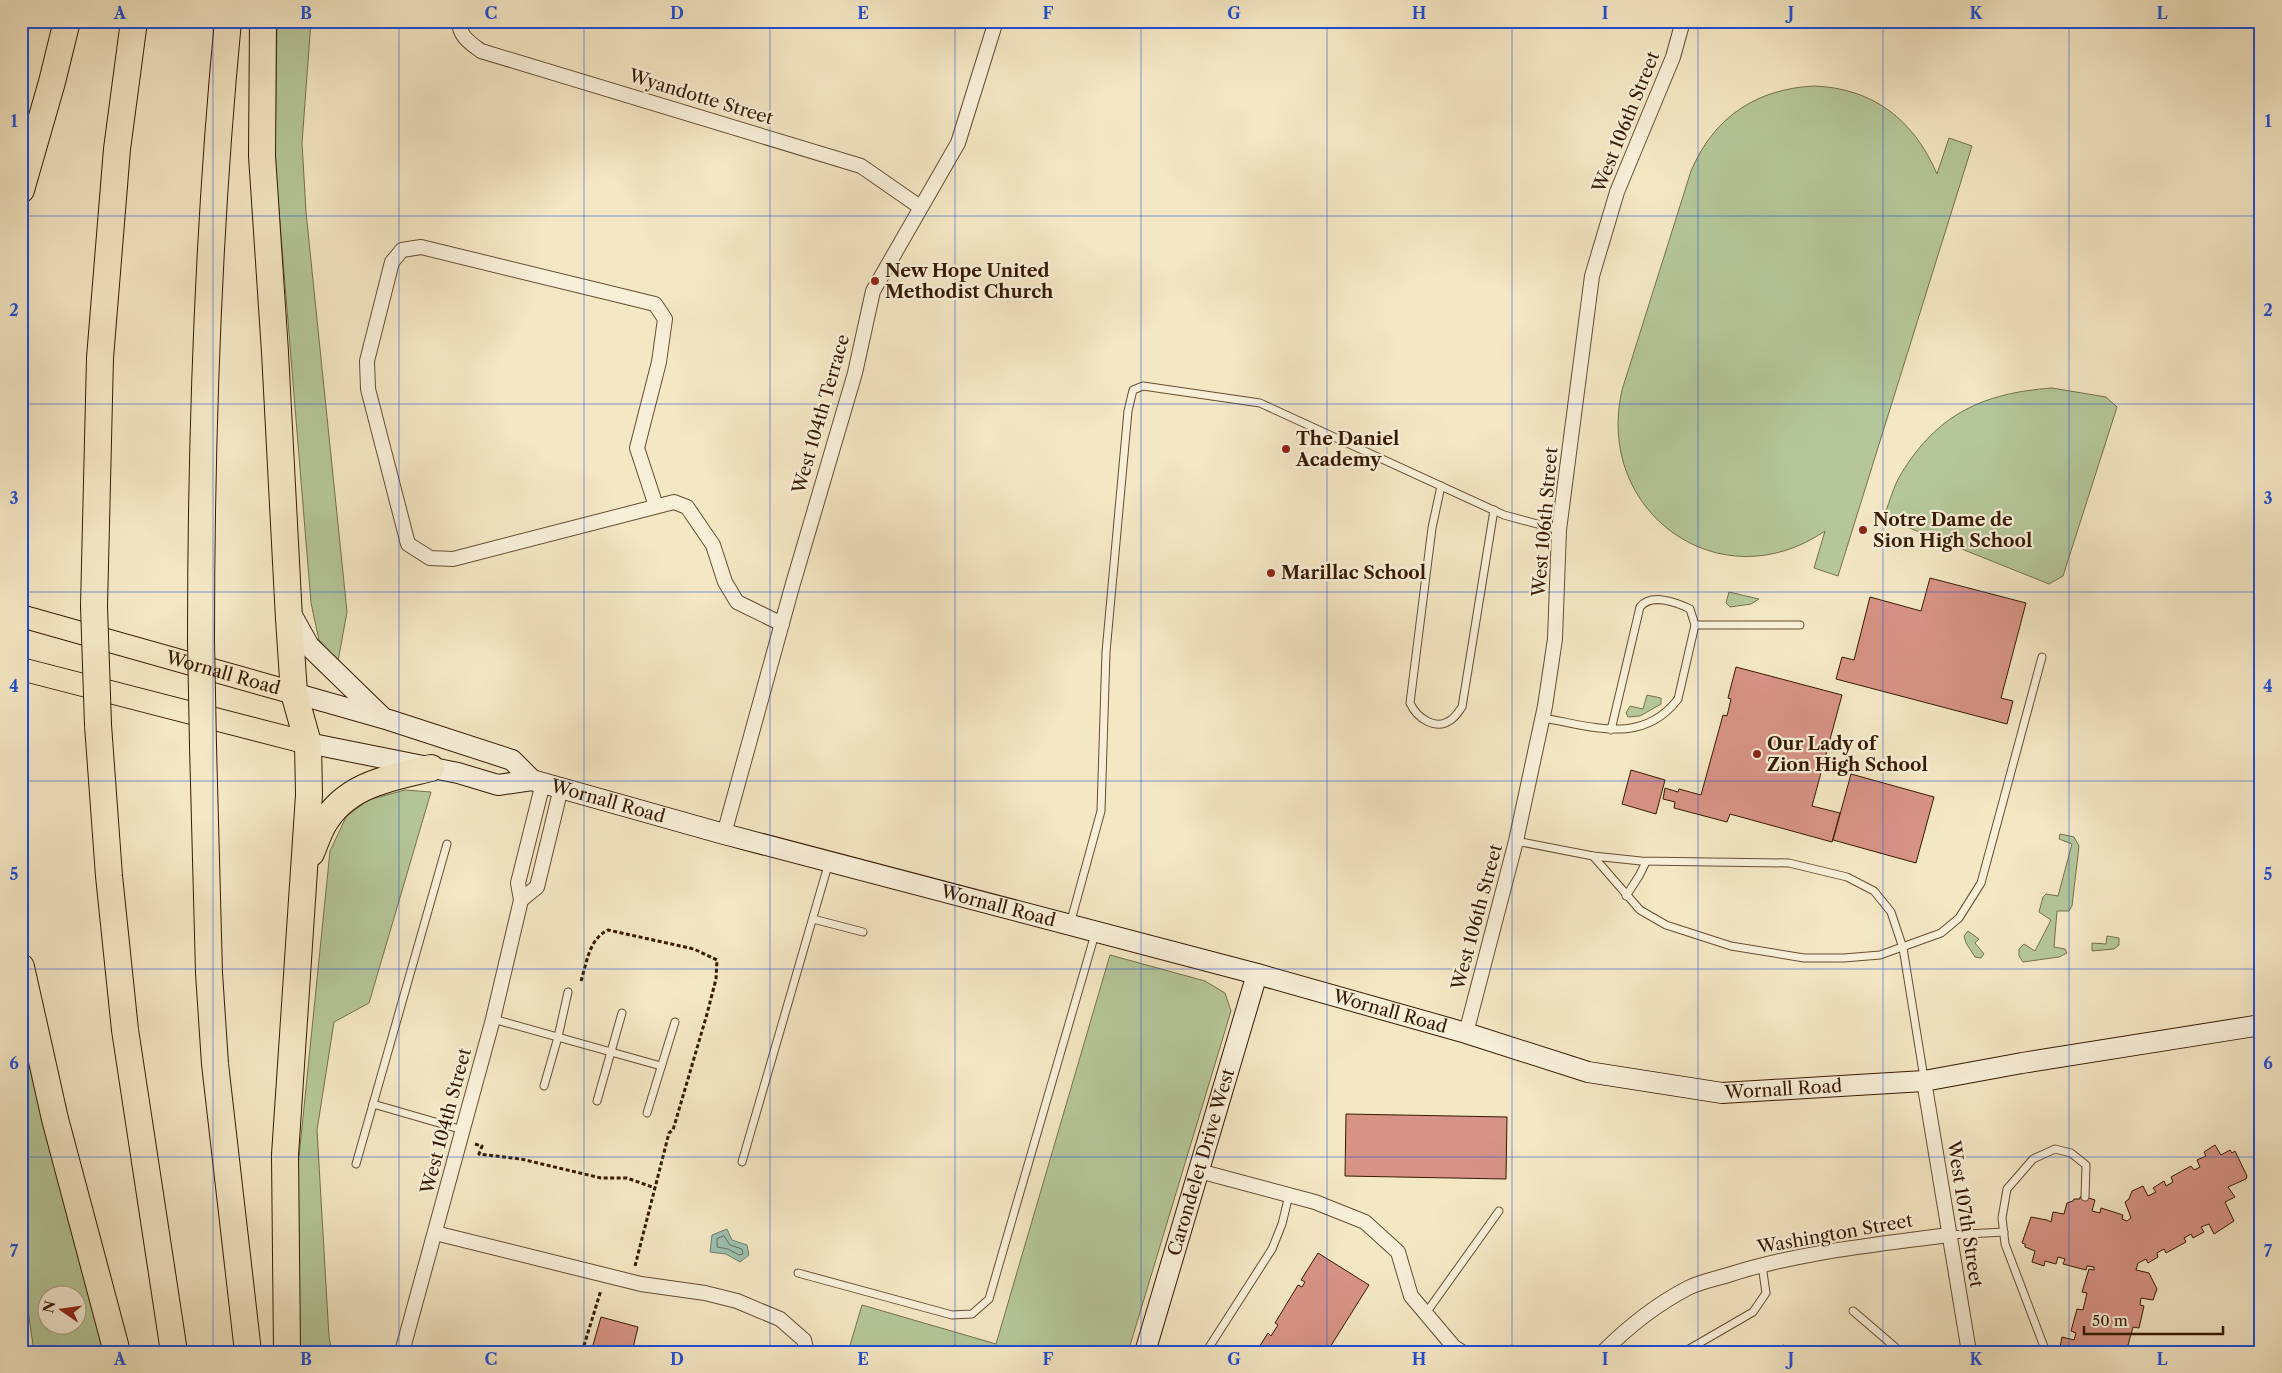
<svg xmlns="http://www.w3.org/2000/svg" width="2282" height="1373" viewBox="0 0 2282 1373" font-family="'Libre Caslon Text',serif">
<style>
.green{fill:#b5c799;stroke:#76704c;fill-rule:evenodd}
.water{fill:#9cc0b1;stroke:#737e6a}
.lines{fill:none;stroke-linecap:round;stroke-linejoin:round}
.shore{stroke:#696d58;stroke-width:1}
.building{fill:#d79386;stroke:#361a00}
.lane-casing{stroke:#664d31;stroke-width:9}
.street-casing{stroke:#664d31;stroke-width:16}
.secondary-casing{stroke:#361a00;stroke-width:22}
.primary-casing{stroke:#361a00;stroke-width:24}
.highway-casing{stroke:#361a00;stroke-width:28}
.path{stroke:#361a00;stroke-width:3;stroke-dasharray:4 2.5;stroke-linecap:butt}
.lane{stroke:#f8efd9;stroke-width:7}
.street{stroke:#f8efd9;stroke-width:14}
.secondary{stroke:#f8efd9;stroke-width:20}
.primary{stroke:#f4e7c4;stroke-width:22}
.highway{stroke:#f4e7c4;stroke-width:26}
.highway-bridge-casing{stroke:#361a00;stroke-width:28;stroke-linecap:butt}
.highway-bridge{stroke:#f4e7c4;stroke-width:26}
.grid{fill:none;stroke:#1d4ed8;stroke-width:1;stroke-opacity:0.55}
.poi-dot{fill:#8f2418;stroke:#f8efd9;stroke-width:2}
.labels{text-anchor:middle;stroke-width:4.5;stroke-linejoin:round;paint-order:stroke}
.street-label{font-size:18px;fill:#361a00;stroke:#f8efd9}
.poi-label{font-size:18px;font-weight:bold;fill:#361a00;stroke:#f8efd9;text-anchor:start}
.neatline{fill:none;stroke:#1d4ed8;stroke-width:2}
.grid-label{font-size:16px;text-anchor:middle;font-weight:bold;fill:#1d4ed8}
</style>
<rect width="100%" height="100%" fill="#f4e7c4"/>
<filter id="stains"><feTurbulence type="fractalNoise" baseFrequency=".004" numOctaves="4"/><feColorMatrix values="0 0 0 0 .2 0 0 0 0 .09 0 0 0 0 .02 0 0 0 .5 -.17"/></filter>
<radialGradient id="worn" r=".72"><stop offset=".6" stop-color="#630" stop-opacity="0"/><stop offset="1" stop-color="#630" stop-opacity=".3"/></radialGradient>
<!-- green -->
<g class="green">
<path d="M277,21h34l-9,122 4,69 41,400 -9,49 -19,-21 -8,-37 -36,-441z"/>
<path d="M1814,86c59,2 100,34 123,88l12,-36 23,8 -134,430 -24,-8 11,-37c-105,72 -231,-19 -203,-141l69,-219c23,-54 65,-82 123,-85z"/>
<path d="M2052,388l54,9 11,10 -54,169 -14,8 -157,-63 -7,-8c5,-12 9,-28 16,-39 37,-61 83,-81 151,-86z"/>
<path d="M1729,592l30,7 -8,5 -21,3 -4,-4z"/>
<path d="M1647,695l14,3v6l-21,12 -12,1 -2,-4 4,-7 13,3z"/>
<path d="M405,790l26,2 -62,211 -35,19 -17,108 12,207 3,15h-44l3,-116 39,-385 16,-34 22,-17z"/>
<path d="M2060,834l14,3 5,9 -7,60 -3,5h-12l-3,36 11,2 2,4 -8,4 -36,5 -4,-6v-7l5,-5 11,7 16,-31 -12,-8 4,-15 3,-3 12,2 14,-52 -13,-5z"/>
<path d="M1968,931l11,8 -4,4 9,11 -3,4 -6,-1 -9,-14 -2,-7z"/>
<path d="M2107,936l12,2v7l-5,4 -22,2v-8l14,1z"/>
<path d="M1110,955l95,26 20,12 6,18 -103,341h-280l14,-47 134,39z"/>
<path d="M21,1032l1,6 82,314h-70l-13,-91zM48,1296h30v30h-30z"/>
</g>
<!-- water -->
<path class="water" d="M727,1229l5,11 15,5 2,10 -9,7 -14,-8 -16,-2 2,-17z"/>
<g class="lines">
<!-- shore -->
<path class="shore" d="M724,1236l6,9 12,4 1,5 -4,1 -11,-6 -11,-2v-8z"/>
</g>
<!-- building -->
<g class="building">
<path d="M1930,578l96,25 -25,95 12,3 -6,23 -171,-45 6,-22 12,3 16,-63 51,14z"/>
<path d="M1736,667l106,28 -30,111 28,7 -8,29 -102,-28 -3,8 -53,-14 1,-6 -12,-3 2,-11 13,4 1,-3 22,6 22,-80 4,1 4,-17 -3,-1z"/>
<path d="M1631,770l34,10 -9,34 -34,-10z"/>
<path d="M1851,774l83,23 -18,66 -83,-23z"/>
<path d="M1346,1114l161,3 -1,62 -161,-3z"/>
<path d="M2215,1145l6,10 9,-5 2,3 3,-2 12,25 -1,3 -18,8 7,10 -10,5 9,19 -20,13 -5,-10 -8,3 3,5 -11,6 -2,-4 -7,4 2,4 -20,11 -2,-4 -7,4 1,4 -10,6 -2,-4 -8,4 -2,7 13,3 8,16 -4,11 -12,-2 -1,7 4,1 -5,22 -6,-1 -5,18 5,2 -1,5h-73l3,-15 12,3 2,-7 -5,-2 6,-22 6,1 4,-17 -5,-1 7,-23 5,1v-3l-7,-1 -1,4 -23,-6 2,-5 -7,-2 -2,7 -11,-3 -1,5 -12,-4 3,-11 -10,-4v-3l-3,-1 9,-26 16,3 4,2 2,-10 11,2 3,-11 6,-2 1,-2h6v-2l3,-1 12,4 -3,11 8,2 1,-5 22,7 -1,4 5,2 4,-3 -6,-16 4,-3 3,-8 11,-5 5,10 8,-4 -3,-4 11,-7 2,5 7,-4 -2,-5 20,-11 3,4 6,-3 -3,-7 9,-4 -2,-4z"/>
<path d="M1318,1253l51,32 -42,67h-71l12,-19 3,3 7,-11 -3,-2 23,-38 4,2 3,-5 -4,-2z"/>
<path d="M601,1317l37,10 -6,25h-41z"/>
<path d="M1784,1345l4,7h-17z"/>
</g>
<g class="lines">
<defs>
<g id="lane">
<path d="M1441,486l-9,42 -22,175c7,15 26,29 42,16 4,-3 7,-8 10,-12l32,-197"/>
<path d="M1695,625h105"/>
<path d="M1543,718c49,8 99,28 135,-19l17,-74 -5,-16c-14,-7 -39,-16 -50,-2l-29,123"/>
<path d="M1516,841l77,15 48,5 148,2 58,14 27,14 17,21 12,36 21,130"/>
<path d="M1593,856l47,54 26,15 65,21 73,12h40l36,-3 61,-22 18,-15 22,-35 61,-226"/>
<path d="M1626,896l13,-20 7,-14"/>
<path d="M813,919l50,13"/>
<path d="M1070,924l31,-113 5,-159 22,-241 5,-21 10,-4 117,17 244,112 55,15"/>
<path d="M493,1019l168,47"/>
<path d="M544,1086l14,-49 10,-45"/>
<path d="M597,1101l25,-88"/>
<path d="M373,1104l90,26"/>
<path d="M647,1113l28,-91"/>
<path d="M742,1162l87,-300"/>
<path d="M356,1164l91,-320"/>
<path d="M1949,1235l55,-3"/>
<path d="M798,1273l154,42 20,-1 17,-15 106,-365"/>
<path d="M1853,1311l42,36 2,5"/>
<path d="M1426,1313l73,-102"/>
<path d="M1206,1352l66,-103 10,-25 7,-29"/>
<path d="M1684,1352l69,-40 13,-19 -4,-28"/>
<path d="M2046,1352l-41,-108 -3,-26 5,-29 26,-30 22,-10 16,4 15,12 -1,32"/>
</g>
<g id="street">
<path d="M459,21c0,15 11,22 22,30l380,115 59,41"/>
<path d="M656,506l-19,-58 22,-86 6,-43 -10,-15 -234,-57 -19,3 -10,12 -25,99 1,28 40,155 22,14 23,1 221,-57 13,5 26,38 12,37 12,20 45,22"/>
<path d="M724,834l68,-247 63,-214 18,-82 85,-148 38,-122"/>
<path d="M521,900l16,-13 24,-99"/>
<path d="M1466,1033l50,-192 29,-135 10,-67 4,-109 33,-254 25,-84 56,-135 10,-36"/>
<path d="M1924,1081l45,271"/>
<path d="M1199,1171l116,31 50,20 33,30 13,44 43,51 8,5"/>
<path d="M435,1233l206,51 64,9 32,8 43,18 24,21 3,12"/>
<path d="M402,1352l91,-333 28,-119 -3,-17 25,-100"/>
<path d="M1603,1352c25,-25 54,-48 85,-64 12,-6 27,-9 40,-13 71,-23 146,-30 220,-40"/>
</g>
<g id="secondary">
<path d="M290,612l19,34 73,71"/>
<path d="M294,693l95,27 123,40 20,20"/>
<path id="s1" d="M308,743l150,30 40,12 34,-5 192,54 533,140 209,59 122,39 134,21 202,-12 98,-18 239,-38"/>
<path id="s2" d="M1145,1352l112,-378"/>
</g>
<g id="primary">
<path id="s3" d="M21,616l273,77"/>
<path d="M21,669l287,74"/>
</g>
<g id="highway">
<path d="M263,21l-1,135 13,196 14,267 5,74 14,50 1,52 -24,360 2,197"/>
<path d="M21,190l31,-108 15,-61"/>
<path d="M94,606l6,-248 17,-209 17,-128"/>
<path d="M201,641c0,-207 7,-413 27,-620"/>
<path d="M98,725l11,151 16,154 49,322"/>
<path d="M203,746l6,227 6,91 33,288"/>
<path d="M311,853c4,-9 7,-19 12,-28 23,-41 67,-47 108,-57"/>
<path d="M21,967l34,152 62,233"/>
</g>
</defs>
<!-- lane casing -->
<use href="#lane" class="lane-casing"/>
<!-- street casing -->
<use href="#street" class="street-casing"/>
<!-- secondary casing -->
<use href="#secondary" class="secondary-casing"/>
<!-- primary casing -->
<use href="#primary" class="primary-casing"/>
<!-- highway casing -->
<use href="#highway" class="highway-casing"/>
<!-- path -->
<g class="path">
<path d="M581,981c6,-19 8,-42 27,-51l86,19 23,11 -1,19 -9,35 -34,116 -4,3 -34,133"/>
<path d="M475,1144l7,2 -3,8 42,5 80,19h26l28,10"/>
<path d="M582,1352l19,-62"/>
</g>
<!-- lane -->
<use href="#lane" class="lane"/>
<!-- street -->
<use href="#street" class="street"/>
<!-- secondary -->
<use href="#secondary" class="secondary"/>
<!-- primary -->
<use href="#primary" class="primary"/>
<!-- highway -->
<use href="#highway" class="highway"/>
<defs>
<g id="highway-bridge">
<path d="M94,606l4,119"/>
<path d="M201,641l2,105"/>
</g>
</defs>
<!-- highway-bridge casing -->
<use href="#highway-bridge" class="highway-bridge-casing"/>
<!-- highway-bridge -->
<use href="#highway-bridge" class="highway-bridge"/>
</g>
<!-- grid -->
<path class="grid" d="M213,21v1331M399,21v1331M584,21v1331M770,21v1331M955,21v1331M1141,21v1331M1327,21v1331M1512,21v1331M1698,21v1331M1883,21v1331M2069,21v1331M21,216h2240M21,404h2240M21,592h2240M21,781h2240M21,969h2240M21,1157h2240"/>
<!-- markers -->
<g class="poi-dot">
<circle cx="875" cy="281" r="5"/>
<circle cx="1286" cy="449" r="5"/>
<circle cx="1863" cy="530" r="5"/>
<circle cx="1271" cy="573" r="5"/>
<circle cx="1757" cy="754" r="5"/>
</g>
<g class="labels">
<!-- street labels -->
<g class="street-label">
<text transform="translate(701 97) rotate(17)" y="6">Wyandotte Street</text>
<text transform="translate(1626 122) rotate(-68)" y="6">West 106th Street</text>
<text transform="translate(821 414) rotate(-74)" y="6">West 104th Terrace</text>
<text transform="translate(1545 522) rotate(-85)" y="6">West 106th Street</text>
<text dy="6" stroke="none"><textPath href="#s3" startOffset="210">Wornall Road</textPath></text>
<text dy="6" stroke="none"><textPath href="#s1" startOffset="308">Wornall Road</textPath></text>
<text dy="6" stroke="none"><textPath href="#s1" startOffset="712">Wornall Road</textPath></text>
<text transform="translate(1477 917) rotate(-75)" y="6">West 106th Street</text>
<text dy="6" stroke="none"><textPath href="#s1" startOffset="1118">Wornall Road</textPath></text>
<text dy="6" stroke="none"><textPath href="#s1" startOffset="1522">Wornall Road</textPath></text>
<text transform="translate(446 1121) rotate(-75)" y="6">West 104th Street</text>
<text dy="6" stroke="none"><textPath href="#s2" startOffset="198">Carondelet Drive West</textPath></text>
<text transform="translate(1965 1214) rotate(81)" y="6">West 107th Street</text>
<text transform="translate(1835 1234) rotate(-10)" y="6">Washington Street</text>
</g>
<!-- poi labels -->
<g class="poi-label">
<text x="885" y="277">New Hope United<tspan x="885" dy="21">Methodist Church</tspan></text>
<text x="1296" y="445">The Daniel<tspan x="1296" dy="21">Academy</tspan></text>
<text x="1873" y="526">Notre Dame de<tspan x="1873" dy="21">Sion High School</tspan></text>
<text x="1281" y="579">Marillac School</text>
<text x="1767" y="750">Our Lady of<tspan x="1767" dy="21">Zion High School</tspan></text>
</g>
</g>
<!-- margin -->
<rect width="2282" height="1373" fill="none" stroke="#f4e7c4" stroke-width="55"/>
<!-- north arrow -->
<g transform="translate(62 1310) rotate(283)"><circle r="24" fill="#f8efd9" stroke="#aa9a82"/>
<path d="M0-4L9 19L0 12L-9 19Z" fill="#8f2418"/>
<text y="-8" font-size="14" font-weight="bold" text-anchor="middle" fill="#361a00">N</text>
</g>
<!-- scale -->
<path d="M2084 1326v8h139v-8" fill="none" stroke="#361a00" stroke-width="2.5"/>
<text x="2092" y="1326" font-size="15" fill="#361a00" stroke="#f8efd9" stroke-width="4" paint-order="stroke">50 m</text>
<rect x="28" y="28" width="2226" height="1318" class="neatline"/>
<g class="grid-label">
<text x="120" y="19">A</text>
<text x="306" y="19">B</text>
<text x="491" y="19">C</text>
<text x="677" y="19">D</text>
<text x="863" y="19">E</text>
<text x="1048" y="19">F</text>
<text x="1234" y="19">G</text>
<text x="1419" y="19">H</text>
<text x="1605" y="19">I</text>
<text x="1791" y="19">J</text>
<text x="1976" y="19">K</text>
<text x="2162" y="19">L</text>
<text x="14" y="127">1</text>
<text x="2268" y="127">1</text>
<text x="14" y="316">2</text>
<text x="2268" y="316">2</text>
<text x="14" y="504">3</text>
<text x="2268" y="504">3</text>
<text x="14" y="692">4</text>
<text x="2268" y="692">4</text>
<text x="14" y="880">5</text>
<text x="2268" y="880">5</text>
<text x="14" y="1069">6</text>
<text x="2268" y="1069">6</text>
<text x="14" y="1257">7</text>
<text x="2268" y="1257">7</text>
<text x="120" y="1365">A</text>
<text x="306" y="1365">B</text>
<text x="491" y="1365">C</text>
<text x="677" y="1365">D</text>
<text x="863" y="1365">E</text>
<text x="1048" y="1365">F</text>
<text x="1234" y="1365">G</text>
<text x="1419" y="1365">H</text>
<text x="1605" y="1365">I</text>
<text x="1791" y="1365">J</text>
<text x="1976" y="1365">K</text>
<text x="2162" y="1365">L</text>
</g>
<rect width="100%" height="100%" filter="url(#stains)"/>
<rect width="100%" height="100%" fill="url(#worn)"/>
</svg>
